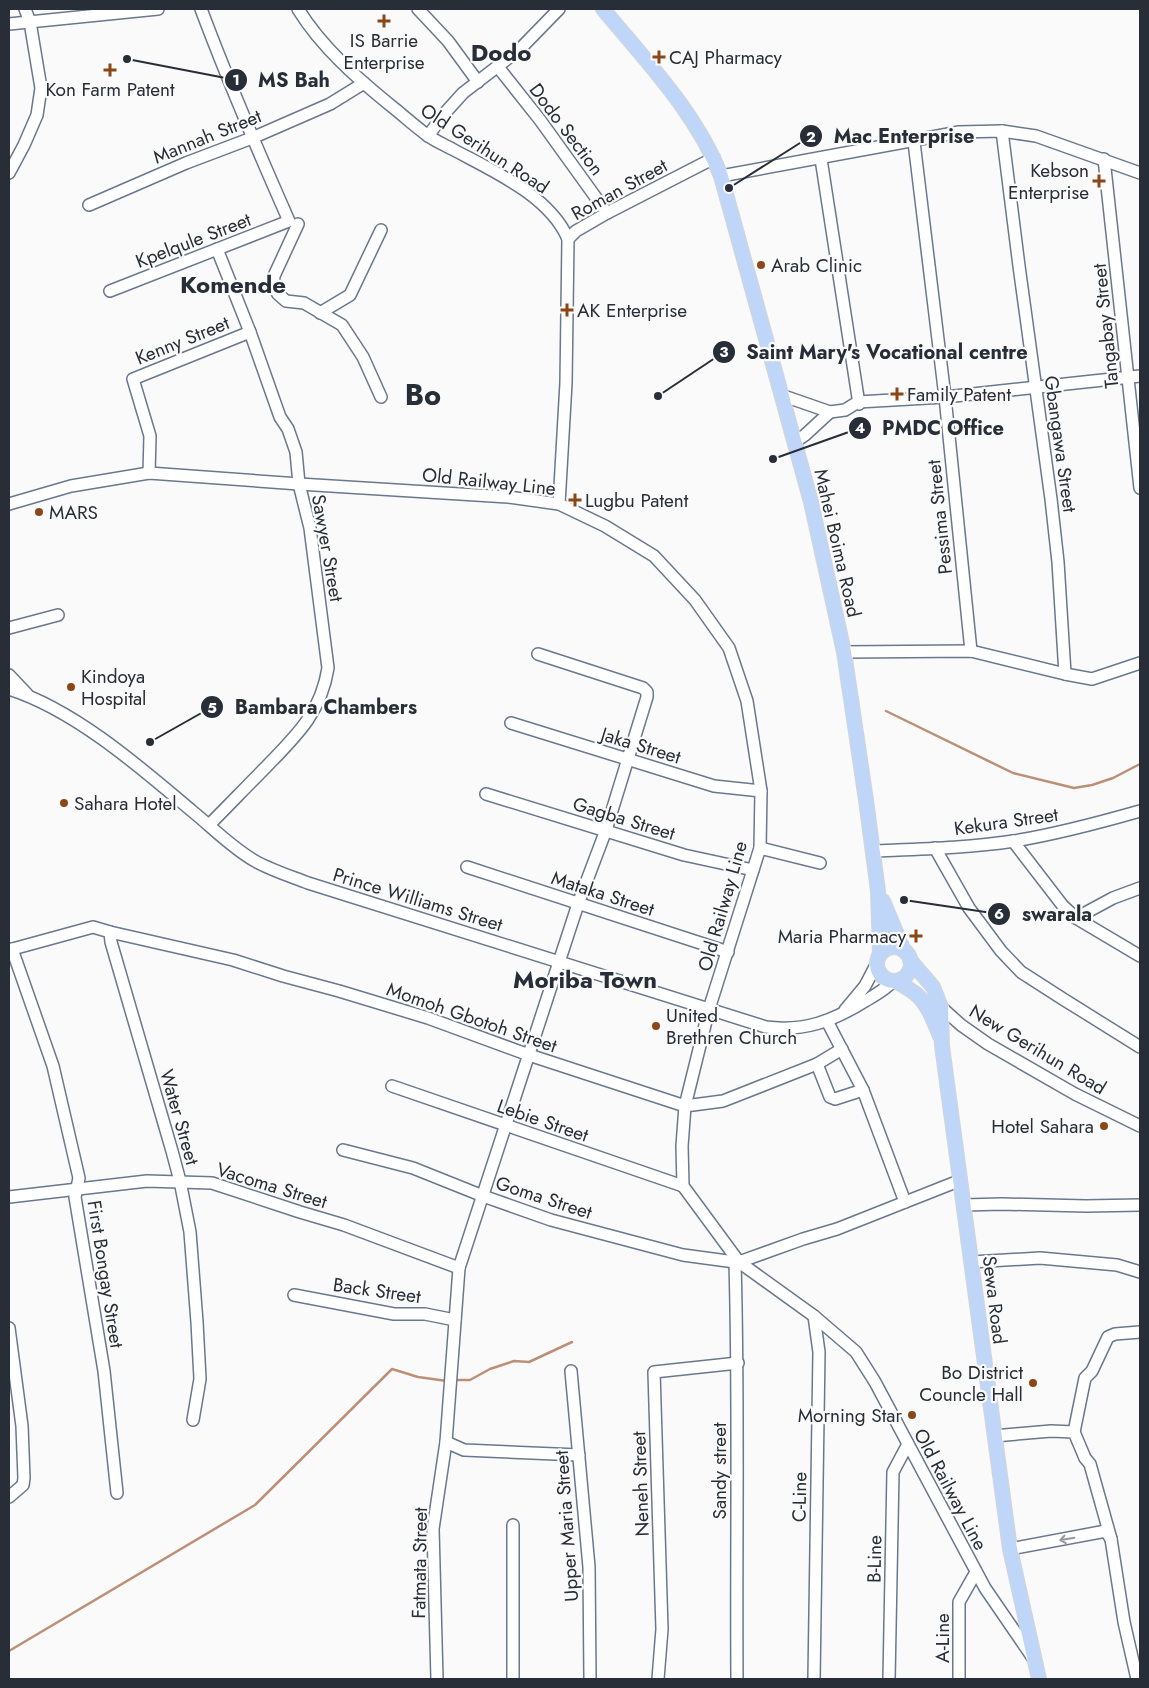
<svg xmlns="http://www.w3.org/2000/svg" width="1149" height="1688" viewBox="0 0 1149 1688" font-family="Jost,sans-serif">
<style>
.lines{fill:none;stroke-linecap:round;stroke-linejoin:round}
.stream{stroke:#bb9077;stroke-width:2.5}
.minor-casing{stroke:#69788e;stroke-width:14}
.major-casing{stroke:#d4d5d7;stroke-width:16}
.minor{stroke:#fff;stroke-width:11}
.major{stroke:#bfd6f8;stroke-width:14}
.oneway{stroke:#93969b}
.poi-dot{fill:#8a4717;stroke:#fafafa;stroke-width:2}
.labels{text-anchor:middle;stroke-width:4.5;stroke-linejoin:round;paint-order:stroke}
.poi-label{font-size:19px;fill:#272e37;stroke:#fafafa;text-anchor:start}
.street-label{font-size:19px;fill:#272e37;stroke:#fafafa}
.district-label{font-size:24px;font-weight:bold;fill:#272e37;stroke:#fafafa}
.town-label{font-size:29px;font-weight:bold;fill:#272e37;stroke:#fafafa}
.leader{fill:none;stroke:#272e37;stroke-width:2}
.callout-dot{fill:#272e37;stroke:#fafafa;stroke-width:2}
.mark-label{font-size:15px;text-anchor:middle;font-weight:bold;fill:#fff}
.callout-label{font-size:20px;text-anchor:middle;font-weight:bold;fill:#272e37;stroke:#fafafa;stroke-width:4.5;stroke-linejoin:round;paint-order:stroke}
</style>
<rect width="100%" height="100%" fill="#fafafa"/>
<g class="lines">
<!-- stream -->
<g class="stream">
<path d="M886,711l127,62 61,15 18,-3 21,-7 27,-14"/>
<path d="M455,1380h15l20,-11 24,-8 15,1 43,-20"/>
<path d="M9,1651l246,-146 137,-136 26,8 29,4"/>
</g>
<defs>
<g id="minor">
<path d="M298,9c24,39 61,71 97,100 11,9 21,18 32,26 8,6 18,10 27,15 39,21 96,46 114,89l-2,144 -7,121"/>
<path d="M418,9l30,32 30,41"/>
<path d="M9,24l149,-15"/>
<path d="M498,67l42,53 67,93"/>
<path d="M1002,131l17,135 32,233 7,63 7,112"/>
<path d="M428,136l16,-22 19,-21 57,-44 39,-40"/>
<path d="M914,142l31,255 26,254"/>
<path d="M821,159l38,245"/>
<path d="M1104,159l36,329"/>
<path d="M9,173l15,-28 13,-30 4,-27 -11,-66 -5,-13"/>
<path d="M721,176l238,-44 43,-1 34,5 104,37"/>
<path d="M89,205l97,-42 66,-25 78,-34 34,-21"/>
<path d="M298,224l-24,52 -1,10 5,8 8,7 18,2 38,22 21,32 18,40"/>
<path d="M568,239l8,-8 31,-18 107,-55"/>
<path d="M110,291l179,-70c-31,-70 -61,-140 -88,-212"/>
<path d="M320,313l30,-18 31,-65"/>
<path d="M781,395l49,17 15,-2 13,-8 87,-5 195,-21"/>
<path d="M795,442l10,-7 25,-23"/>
<path d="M149,473l1,-37 -17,-57 117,-47"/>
<path d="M9,504l62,-18 78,-13 150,11 209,13 51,7 46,22 49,30 41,44 34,48 18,53 14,90 -1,57 -51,161 -24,97 -3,40 1,40 56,76 75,54 42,36 19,30 110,206 48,70"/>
<path d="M9,628l49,-13"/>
<path d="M844,652l127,-1 94,23 27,5 48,-16"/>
<path d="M9,675l18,19"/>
<path d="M9,689c66,21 131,78 183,122 21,17 40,37 63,50 16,9 35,15 53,22l458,144c38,5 67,-6 99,-26 10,-6 20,-11 28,-20"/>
<path d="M511,723l203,63 47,5"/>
<path d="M486,794l198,61 69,15"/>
<path d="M209,825c19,-19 38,-39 57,-58 30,-31 55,-54 62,-99l-18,-140 -11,-44 -3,-32 -8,-23 -8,-12 -30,-85 -33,-83"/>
<path d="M1013,841l50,65 13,12 64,38"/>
<path d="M760,848l60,15"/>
<path d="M935,848l34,60 32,43 20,21 42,27 77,48"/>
<path d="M873,851c47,-2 95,-3 141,-10 43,-7 84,-18 126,-30"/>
<path d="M467,867l261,85"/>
<path d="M1076,918l37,-20 27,-10"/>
<path d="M110,932l123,28 50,16 56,15 89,27 101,37 156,51 38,-5 94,-37"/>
<path d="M12,949l41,117 26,112 -4,19 29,174 13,122"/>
<path d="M9,950l84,-23 17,5 1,10 61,209 8,30 10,51 7,90 3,57 -7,41"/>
<path d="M936,1005l5,2 20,18 27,19 87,50 65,32"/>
<path d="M845,1010l20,-24 12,-23"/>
<path d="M827,1021l36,69 42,112"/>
<path d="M842,1049l-25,15 13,33 5,2 28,-9"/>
<path d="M392,1086l291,100"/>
<path d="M343,1150l70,18 70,28 68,24 132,35 52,7h4l64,-23 34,-10 124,-49"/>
<path d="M9,1197l138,-16 65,2 88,29 44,13 115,43"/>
<path d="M964,1205l38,-1 84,2 54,-1"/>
<path d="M735,1262c4,139 1,278 2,417"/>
<path d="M971,1262l69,-4 77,7 23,7"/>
<path d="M294,1295l100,19h31l30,6"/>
<path d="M9,1328l13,98 2,52 -1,7 -14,12"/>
<path d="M571,1371l18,196 1,112"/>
<path d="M1074,1432l11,-54 7,-7 16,-34 7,-3 25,-2"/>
<path d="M994,1436l57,-5 23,1 11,26 5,6 21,75 13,83 13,57"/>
<path d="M446,1442l18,8 115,5"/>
<path d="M1010,1549l96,-18 5,8"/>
<path d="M437,1679l-4,-150 13,-87 13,-174 119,-364 28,-74 41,-133v-5l-4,-4 -105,-34"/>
<path d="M513,1679v-154"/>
<path d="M658,1679l4,-50 -8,-257 84,-9"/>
<path d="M814,1679l5,-327 -5,-36"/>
<path d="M889,1679l4,-207 15,-28"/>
<path d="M959,1679v-77l17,-30"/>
</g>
<g id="major">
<path d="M603,9c43,52 93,103 118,167l90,326 33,150 22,148 12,91 2,63"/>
<path d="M883,901l21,50"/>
<circle cx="894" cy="964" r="17"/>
<path d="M910,960l23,27 8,20 1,39 68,503 29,130"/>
<path d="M896,981c6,4 14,8 20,13 12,10 18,28 24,42"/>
</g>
</defs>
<!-- minor casing -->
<use href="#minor" class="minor-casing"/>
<!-- major casing -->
<use href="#major" class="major-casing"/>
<!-- minor -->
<use href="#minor" class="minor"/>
<!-- major -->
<use href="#major" class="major"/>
</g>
<!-- one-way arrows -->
<defs><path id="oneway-shaft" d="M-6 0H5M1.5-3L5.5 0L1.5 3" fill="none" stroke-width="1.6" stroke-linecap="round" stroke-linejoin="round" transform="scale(1.25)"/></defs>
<use class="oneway" href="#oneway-shaft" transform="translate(1067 1539) rotate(170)"/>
<!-- markers -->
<g class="poi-dot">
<path d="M381.5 13.5h5v5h5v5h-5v5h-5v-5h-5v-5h5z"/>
<path d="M656.5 49.5h5v5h5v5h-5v5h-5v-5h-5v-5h5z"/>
<path d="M107.5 62.5h5v5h5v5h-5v5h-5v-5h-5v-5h5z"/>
<path d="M1096.5 173.5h5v5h5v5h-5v5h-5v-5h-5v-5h5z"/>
<circle cx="761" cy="265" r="5"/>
<path d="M564.5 302.5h5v5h5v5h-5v5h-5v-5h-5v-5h5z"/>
<path d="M894.5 386.5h5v5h5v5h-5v5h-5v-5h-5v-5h5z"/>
<path d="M572.5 492.5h5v5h5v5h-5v5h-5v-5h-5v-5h5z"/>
<circle cx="39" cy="512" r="5"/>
<circle cx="71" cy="687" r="5"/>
<circle cx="64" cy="803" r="5"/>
<path d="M913.5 928.5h5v5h5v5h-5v5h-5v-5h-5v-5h5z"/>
<circle cx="656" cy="1026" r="5"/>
<circle cx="1104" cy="1126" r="5"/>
<circle cx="1033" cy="1383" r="5"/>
<circle cx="912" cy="1415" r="5"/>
</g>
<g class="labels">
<!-- poi labels -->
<g class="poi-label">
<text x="384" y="47" text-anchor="middle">IS Barrie<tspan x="384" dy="22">Enterprise</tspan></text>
<text x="669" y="64">CAJ Pharmacy</text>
<text x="110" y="96" text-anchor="middle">Kon Farm Patent</text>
<text x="1089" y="177" text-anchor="end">Kebson<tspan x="1089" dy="22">Enterprise</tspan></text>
<text x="771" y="272">Arab Clinic</text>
<text x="577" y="317">AK Enterprise</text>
<text x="907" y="401">Family Patent</text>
<text x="585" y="507">Lugbu Patent</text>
<text x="49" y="519">MARS</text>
<text x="81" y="683">Kindoya<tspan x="81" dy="22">Hospital</tspan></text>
<text x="74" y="810">Sahara Hotel</text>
<text x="906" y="943" text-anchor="end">Maria Pharmacy</text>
<text x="666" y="1022">United<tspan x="666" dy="22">Brethren Church</tspan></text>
<text x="1094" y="1133" text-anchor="end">Hotel Sahara</text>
<text x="1023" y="1379" text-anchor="end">Bo District<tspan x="1023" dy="22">Councle Hall</tspan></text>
<text x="902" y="1422" text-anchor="end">Morning Star</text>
</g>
<!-- street labels -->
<g class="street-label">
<text transform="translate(567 129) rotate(53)" y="7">Dodo Section</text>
<text transform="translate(207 136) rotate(-22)" y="7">Mannah Street</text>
<text transform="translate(485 148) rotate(33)" y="7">Old Gerihun Road</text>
<text transform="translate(619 189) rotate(-29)" y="7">Roman Street</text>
<text transform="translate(193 240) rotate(-21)" y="7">Kpelqule Street</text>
<text transform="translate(1105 326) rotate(-96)" y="7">Tangabay Street</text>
<text transform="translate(182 340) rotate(-22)" y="7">Kenny Street</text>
<text transform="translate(1061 444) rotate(82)" y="7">Gbangawa Street</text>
<text transform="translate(489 481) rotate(6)" y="7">Old Railway Line</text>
<text transform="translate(939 517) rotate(-96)" y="7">Pessima Street</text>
<text transform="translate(838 543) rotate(77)" y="7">Mahei Boima Road</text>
<text transform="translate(328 548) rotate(80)" y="7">Sawyer Street</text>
<text transform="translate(641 745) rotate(17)" y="7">Jaka Street</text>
<text transform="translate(624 818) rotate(17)" y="7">Gagba Street</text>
<text transform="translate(1006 821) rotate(-8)" y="7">Kekura Street</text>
<text transform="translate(603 893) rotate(18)" y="7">Mataka Street</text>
<text transform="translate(418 899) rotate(17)" y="7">Prince Williams Street</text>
<text transform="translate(722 906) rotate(-74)" y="7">Old Railway Line</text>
<text transform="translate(472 1017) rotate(19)" y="7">Momoh Gbotoh Street</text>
<text transform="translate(1038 1049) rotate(31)" y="7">New Gerihun Road</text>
<text transform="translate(180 1117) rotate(74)" y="7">Water Street</text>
<text transform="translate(543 1120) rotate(19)" y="7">Lebie Street</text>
<text transform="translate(272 1185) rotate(17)" y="7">Vacoma Street</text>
<text transform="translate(544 1197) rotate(18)" y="7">Goma Street</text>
<text transform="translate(106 1274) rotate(81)" y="7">First Bongay Street</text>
<text transform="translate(377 1290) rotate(8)" y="7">Back Street</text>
<text transform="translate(995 1300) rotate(83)" y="7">Sewa Road</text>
<text transform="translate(719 1471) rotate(-90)" y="7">Sandy street</text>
<text transform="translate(640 1484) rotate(-92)" y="7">Neneh Street</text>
<text transform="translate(951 1489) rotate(62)" y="7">Old Railway Line</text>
<text transform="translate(799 1497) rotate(-89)" y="7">C-Line</text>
<text transform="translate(566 1526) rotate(-94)" y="7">Upper Maria Street</text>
<text transform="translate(874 1559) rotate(-89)" y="7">B-Line</text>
<text transform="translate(419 1563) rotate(-89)" y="7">Fatmata Street</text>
<text transform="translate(942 1638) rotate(-90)" y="7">A-Line</text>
</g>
<!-- district labels -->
<g class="district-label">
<text x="501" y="61">Dodo</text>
<text x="233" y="293">Komende</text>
<text x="585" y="988">Moriba Town</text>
</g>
<!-- town labels -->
<g class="town-label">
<text x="423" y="405">Bo</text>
</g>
</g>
<!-- callouts -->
<path class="leader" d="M127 59L236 80M729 188L811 136M658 396L724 352M773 459L860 428M150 742L212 707M904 900L999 914"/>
<g class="callout-dot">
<circle cx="127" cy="59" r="5"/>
<circle cx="729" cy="188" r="5"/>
<circle cx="658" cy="396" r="5"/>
<circle cx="773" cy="459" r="5"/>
<circle cx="150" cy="742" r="5"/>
<circle cx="904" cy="900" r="5"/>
<circle cx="236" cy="80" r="12"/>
<circle cx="811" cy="136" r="12"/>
<circle cx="724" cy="352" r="12"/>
<circle cx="860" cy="428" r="12"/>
<circle cx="212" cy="707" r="12"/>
<circle cx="999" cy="914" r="12"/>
</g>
<g class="mark-label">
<text x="236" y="85">1</text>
<text x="811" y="142">2</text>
<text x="724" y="357">3</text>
<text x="860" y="433">4</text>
<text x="212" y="713">5</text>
<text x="999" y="919">6</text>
</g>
<g class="callout-label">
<text x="294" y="87">MS Bah</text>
<text x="904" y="143">Mac Enterprise</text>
<text x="887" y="359">Saint Mary's Vocational centre</text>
<text x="943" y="435">PMDC Office</text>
<text x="326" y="714">Bambara Chambers</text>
<text x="1057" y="921">swarala</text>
</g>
<!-- border -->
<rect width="1149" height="1688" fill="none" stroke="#272e37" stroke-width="20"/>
</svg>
